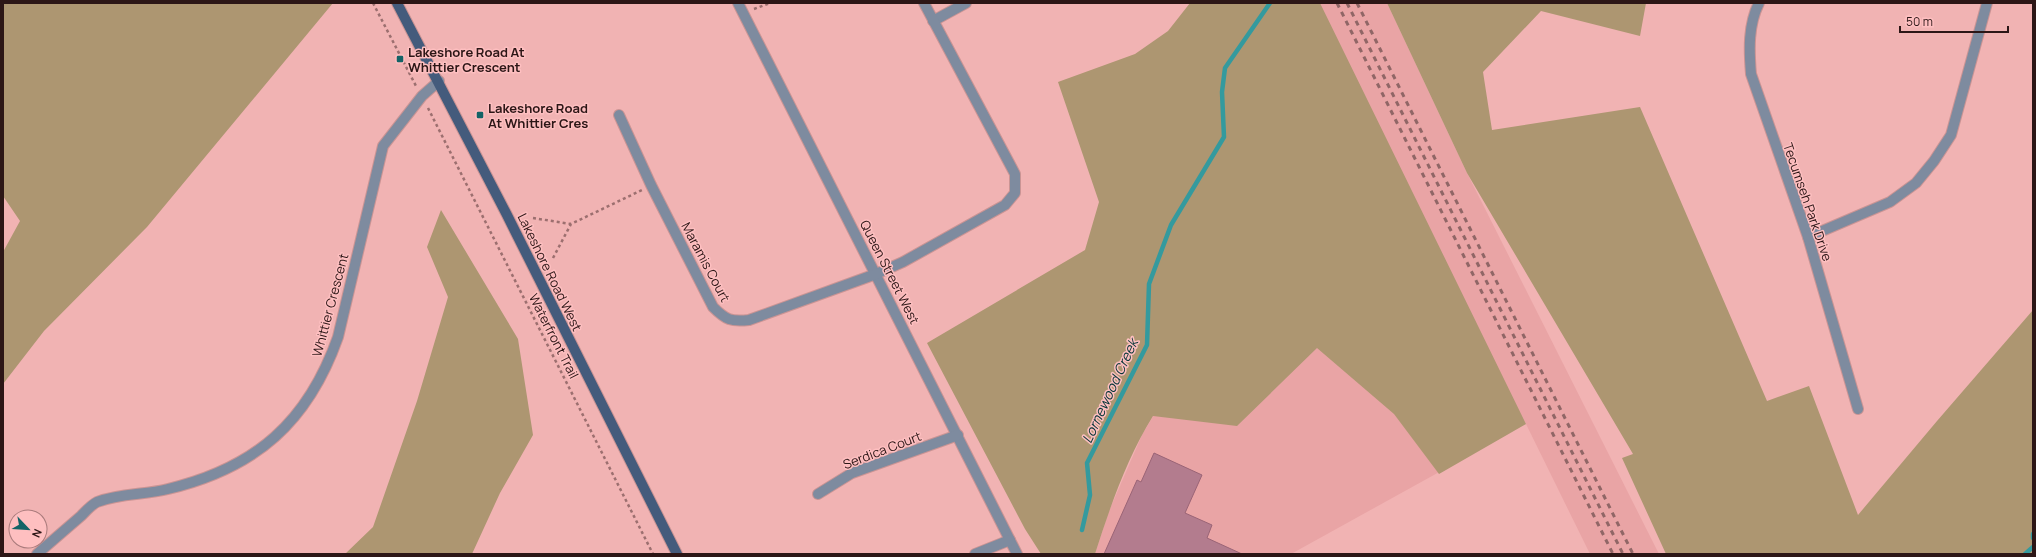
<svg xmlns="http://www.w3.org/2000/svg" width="2036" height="557" viewBox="0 0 2036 557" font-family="Manrope,sans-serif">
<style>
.built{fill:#e9a4a5}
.green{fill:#ad9671}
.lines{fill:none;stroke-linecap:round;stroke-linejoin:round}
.stream{stroke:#349a9e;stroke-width:4.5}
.building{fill:#b37c8e;stroke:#9a6476}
.minor-casing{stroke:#ca9494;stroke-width:12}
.major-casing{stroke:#ca9494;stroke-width:12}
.path{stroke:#9c6f6f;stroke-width:2.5;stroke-dasharray:3 3;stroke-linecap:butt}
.minor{stroke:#7e8b9f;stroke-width:10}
.major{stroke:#445b7c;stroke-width:10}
.rail{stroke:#906666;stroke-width:3;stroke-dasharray:5 5;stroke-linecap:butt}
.poi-dot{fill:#136366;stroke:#febfc0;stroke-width:1.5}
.labels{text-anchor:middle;stroke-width:3;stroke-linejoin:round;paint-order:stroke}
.poi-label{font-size:13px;font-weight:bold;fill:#2c1616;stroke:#febfc0;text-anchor:start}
.street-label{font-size:13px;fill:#2c1616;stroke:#febfc0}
.water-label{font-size:14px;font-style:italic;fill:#043537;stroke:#febfc0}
</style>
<rect width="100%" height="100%" fill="#f1b3b3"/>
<!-- built -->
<g class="built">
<path d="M1299,3h88l80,170 192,381h-69l-64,-130 -163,-313z"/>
<path d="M1244,304l264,130 -217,120h-196l14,-43 33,-76 58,-98z"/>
</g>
<!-- green -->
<g class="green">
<path d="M3,3h330l-186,224 -103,104 -41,53v-132l17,-31 -17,-25z"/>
<path d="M1190,3h130l206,421 -87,50 -45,-60 -77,-66 -80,78 -84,-10c-26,42 -43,91 -58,138h-54l-16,-25 -98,-186 158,-93 14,-48 -41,-120 77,-28 33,-23z"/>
<path d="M1387,3h259l-6,33 -99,-25 -58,61 9,58 148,-23 127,294 42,-15 49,129 79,-94 96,-111v244h-367l-44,-96 11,-4 -166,-281z"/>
<path d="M441,210l77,129 15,96 -33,58 -28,61h-127l28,-27 44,-126 31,-104 -21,-50z"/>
</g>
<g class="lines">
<!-- stream -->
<g class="stream">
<path d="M1082,530l8,-35 -3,-32 60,-118 2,-61 22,-59 53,-88 -2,-45 3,-24 45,-65"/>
<path d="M2033,534v4"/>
<path d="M2025,554l8,-7"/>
</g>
</g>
<!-- building -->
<path class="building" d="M1154,453l48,22 -17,38 27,12 -5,13 35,16h-138l33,-74 4,2z"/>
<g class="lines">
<defs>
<g id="minor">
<path d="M738,3l279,551"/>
<path d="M1759,3c-11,22 -10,47 -8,71l57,163 50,172"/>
<path d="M933,21l33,-18"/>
<path d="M619,115l32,70 62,122c13,13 18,15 36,13l127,-46 27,-12 102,-57 10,-12v-19l-91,-171"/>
<path d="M1808,237l82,-35 26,-19 18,-22 17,-26 36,-132"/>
<path d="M818,494l34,-21 106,-38"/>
<path d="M37,554c15,-13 29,-25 44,-38 4,-4 10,-11 16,-14 23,-9 48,-7 71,-13 88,-21 140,-67 170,-152l45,-191 39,-50 17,-15"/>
<path d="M975,554l35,-14"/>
</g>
<path id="major" d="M397,3l110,212 170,339"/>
</defs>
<!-- minor casing -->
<use href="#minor" class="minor-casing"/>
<!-- major casing -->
<use href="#major" class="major-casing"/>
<!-- path -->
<g class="path">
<path d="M373,3l43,83"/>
<path d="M754,9l16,-6"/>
<path d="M428,108l225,446"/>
<path d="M533,218l38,6"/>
<path d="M553,258l18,-34 71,-34"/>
</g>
<!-- minor -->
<use href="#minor" class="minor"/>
<!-- major -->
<use href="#major" class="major"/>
<!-- rail -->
<g class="rail">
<path d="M1337,3l276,551"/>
<path d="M1347,3l276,551"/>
<path d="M1357,3l276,551"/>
</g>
</g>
<!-- markers -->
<g class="poi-dot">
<rect x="396" y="55" width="8" height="8" rx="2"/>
<rect x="476" y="111" width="8" height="8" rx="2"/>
</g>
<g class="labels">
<!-- poi labels -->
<g class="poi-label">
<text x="408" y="57">Lakeshore Road At<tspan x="408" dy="15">Whittier Crescent</tspan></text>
<text x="488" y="113">Lakeshore Road<tspan x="488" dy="15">At Whittier Cres</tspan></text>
</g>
<!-- street labels -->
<g class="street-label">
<text transform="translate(1808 202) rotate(71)" y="5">Tecumseh Park Drive</text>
<text transform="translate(706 262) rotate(62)" y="5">Maramis Court</text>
<text transform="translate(550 272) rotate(64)" y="5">Lakeshore Road West</text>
<text transform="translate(890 272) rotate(63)" y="5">Queen Street West</text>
<text transform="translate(330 305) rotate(-75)" y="5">Whittier Crescent</text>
<text transform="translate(554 336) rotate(63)" y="5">Waterfront Trail</text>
<text transform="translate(882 450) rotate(-21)" y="5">Serdica Court</text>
</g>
<!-- water labels -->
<g class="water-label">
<text transform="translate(1110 391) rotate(-65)" y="5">Lornewood Creek</text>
</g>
</g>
<!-- border -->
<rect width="2036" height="557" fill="none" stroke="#2c1616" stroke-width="8"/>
<!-- north arrow -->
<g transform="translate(28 529) rotate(115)"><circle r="19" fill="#febfc0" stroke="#aa7b7c"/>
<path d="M0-3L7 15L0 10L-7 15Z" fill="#136366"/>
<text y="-6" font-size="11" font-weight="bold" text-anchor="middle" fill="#2c1616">N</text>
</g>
<!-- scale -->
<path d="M1900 26v6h108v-6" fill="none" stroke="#2c1616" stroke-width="2"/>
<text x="1906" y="26" font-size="12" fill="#2c1616" stroke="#febfc0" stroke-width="3" paint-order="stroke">50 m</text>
</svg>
